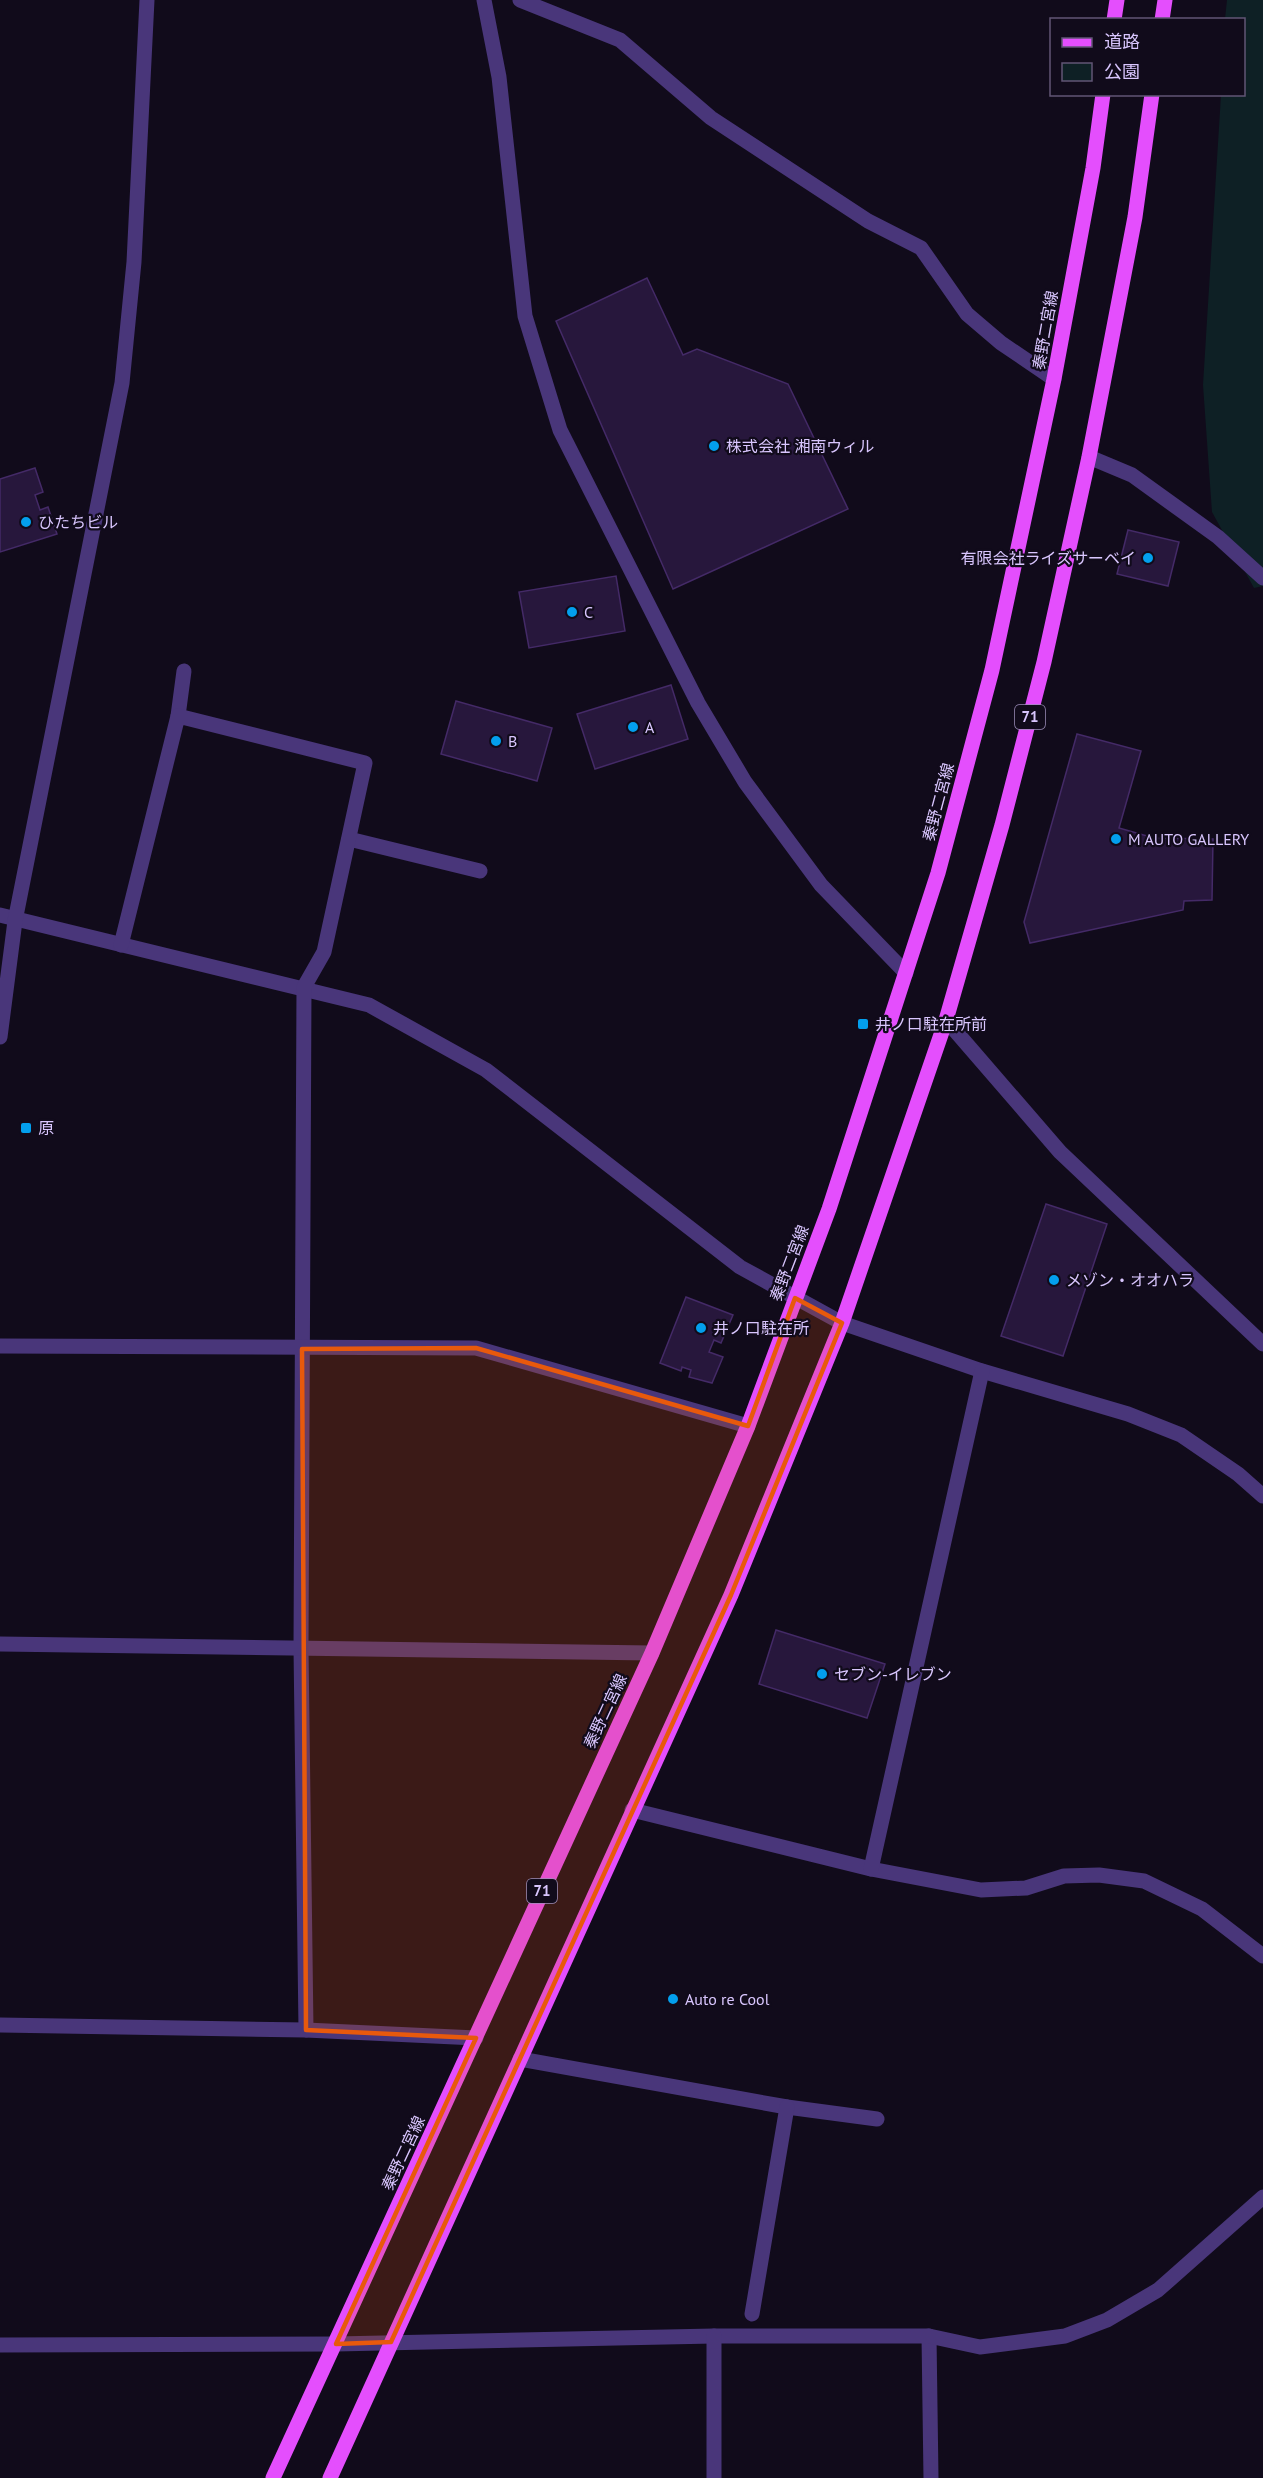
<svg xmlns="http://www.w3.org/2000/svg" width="1263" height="2478" viewBox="0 0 1263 2478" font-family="'PT Sans','Noto Sans JP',sans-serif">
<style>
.green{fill:#0e2025}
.building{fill:#27173c;stroke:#442a67;stroke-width:1.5}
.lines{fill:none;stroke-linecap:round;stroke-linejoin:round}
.minor{stroke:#49367a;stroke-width:15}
.major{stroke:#e44efd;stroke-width:15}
.marked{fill:#e8590c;fill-opacity:0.2;stroke:#e8590c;stroke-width:4.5;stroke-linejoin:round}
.poi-dot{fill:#039fed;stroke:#110b1b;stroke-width:2}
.labels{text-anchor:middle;stroke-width:4.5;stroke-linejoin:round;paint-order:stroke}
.shield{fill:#110b1b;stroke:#9d8eba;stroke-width:1.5}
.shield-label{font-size:15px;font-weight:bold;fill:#d9c6fe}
.street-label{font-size:16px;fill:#d9c6fe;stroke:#110b1b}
.poi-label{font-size:16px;fill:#d9c6fe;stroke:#110b1b;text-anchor:start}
</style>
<rect width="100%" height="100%" fill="#110b1b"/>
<!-- green -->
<path class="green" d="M1227,0h36v586l-9,2 -42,-76 -9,-127 18,-290 23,-1v-74l-19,-1z"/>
<!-- building -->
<g class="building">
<path d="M647,278l36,77 14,-6 91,35 60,125 -175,80 -117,-268z"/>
<path d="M35,468l8,24 -8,3 5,15 8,-3 9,27 -57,18v-73z"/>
<path d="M1128,530l51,12 -11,44 -51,-12z"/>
<path d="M616,576l9,55 -96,17 -10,-56z"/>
<path d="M671,685l17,54 -93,30 -18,-55z"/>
<path d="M456,701l96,27 -15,53 -96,-27z"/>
<path d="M1077,734l64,17 -22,77 35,10 59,1 -1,61 -28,1 -1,9 -153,33 -6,-21z"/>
<path d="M1046,1204l61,20 -44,132 -62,-20z"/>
<path d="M686,1297l47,18 -12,28 -7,-3 -5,12 14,5 -11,26 -23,-6 2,-7 -9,-3 -1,4 -21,-8z"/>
<path d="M776,1630l109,34 -18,54 -108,-34z"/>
</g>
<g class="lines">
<!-- minor -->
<g class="minor">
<path d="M484,0l15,77 26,239 35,114 138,273 47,79 76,103 85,88"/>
<path d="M520,0l100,40 91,78 157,103 53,27 46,66 34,29 53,36"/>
<path d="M1089,457l43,18 86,62 45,41"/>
<path d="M178,716l6,-45"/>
<path d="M349,839l131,32"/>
<path d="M0,915l369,90 117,65 254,197 102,56 140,48 146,43 53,21 57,39 25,22"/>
<path d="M121,945l57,-229 187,47 -41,189 -20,35 -3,661 5,382"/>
<path d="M946,1020l114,132 203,192"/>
<path d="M0,1037l15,-116 107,-538 12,-121 13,-262"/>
<path d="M0,1346l476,2 272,78"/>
<path d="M0,1644l652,9"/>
<path d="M632,1810l239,59 110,21 45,-2 38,-12 35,-1 45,6 58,28 61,47"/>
<path d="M871,1869l111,-498"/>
<path d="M0,2025l306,5 170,8"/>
<path d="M520,2059l267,48 90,12"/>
<path d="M752,2314l35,-207"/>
<path d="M929,2336l2,142"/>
<path d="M0,2345l336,-1 378,-8h215l51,11 85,-11 42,-16 51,-30 105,-93"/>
<path d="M714,2478v-142"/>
</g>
<!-- major -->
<g class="major">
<path d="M1114,20l3,-20"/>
<path d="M1162,20l3,-20"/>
<path d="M273,2478l379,-825 96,-227 81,-217 109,-336 54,-203 62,-291 39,-211 10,-74"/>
<path d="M330,2478l401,-883 111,-272 104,-303 56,-195 42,-163 45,-205 46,-240 17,-123"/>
</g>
</g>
<!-- marked area -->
<path class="marked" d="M795,1298l47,25 -111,272 -340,747 -55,2 140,-306 -170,-8 -4,-681 174,-1 272,78z"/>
<!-- markers -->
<g class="poi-dot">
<circle cx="714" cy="446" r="6"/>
<circle cx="26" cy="522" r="6"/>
<circle cx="1148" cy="558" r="6"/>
<circle cx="572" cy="612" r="6"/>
<circle cx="633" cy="727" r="6"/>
<circle cx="496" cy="741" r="6"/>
<circle cx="1116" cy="839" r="6"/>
<rect x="857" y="1018" width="12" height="12" rx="3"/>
<rect x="20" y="1122" width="12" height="12" rx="3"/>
<circle cx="1054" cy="1280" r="6"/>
<circle cx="701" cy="1328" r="6"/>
<circle cx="822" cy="1674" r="6"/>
<circle cx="673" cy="1999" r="6"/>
</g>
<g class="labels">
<!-- shield labels -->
<g class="shield">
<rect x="1015" y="705" width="30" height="24" rx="4.5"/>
<rect x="527" y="1879" width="30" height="24" rx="4.5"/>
</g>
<g class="shield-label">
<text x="1030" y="722">71</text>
<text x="542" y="1896">71</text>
</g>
<!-- street labels -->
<g class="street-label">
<text transform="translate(1045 330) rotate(-80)" y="6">秦野二宮線</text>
<text transform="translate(938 802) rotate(-75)" y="6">秦野二宮線</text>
<text transform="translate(789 1263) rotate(-69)" y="6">秦野二宮線</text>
<text transform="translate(605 1711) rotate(-65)" y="6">秦野二宮線</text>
<text transform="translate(403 2153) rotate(-65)" y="6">秦野二宮線</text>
</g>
<!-- poi labels -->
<g class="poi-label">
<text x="726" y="452">株式会社 湘南ウィル</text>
<text x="38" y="528">ひたちビル</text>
<text x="1136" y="564" text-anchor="end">有限会社ライズサーベイ</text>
<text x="584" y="618">C</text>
<text x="645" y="733">A</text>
<text x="508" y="747">B</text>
<text x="1128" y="845">M AUTO GALLERY</text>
<text x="875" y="1030">井ノ口駐在所前</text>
<text x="38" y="1134">原</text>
<text x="1066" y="1286">メゾン・オオハラ</text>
<text x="713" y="1334">井ノ口駐在所</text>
<text x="834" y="1680">セブン-イレブン</text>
<text x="685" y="2005">Auto re Cool</text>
</g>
</g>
<!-- legend -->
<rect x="1050" y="18" width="195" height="78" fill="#110b1b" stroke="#615676" stroke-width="1.5"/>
<rect x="1062" y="38" width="30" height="9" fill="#e44efd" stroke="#615676" stroke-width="1.5"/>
<text x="1104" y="48" font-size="18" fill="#d9c6fe">道路</text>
<rect x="1062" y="63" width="30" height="18" fill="#0e2025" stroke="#615676" stroke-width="1.5"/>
<text x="1104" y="78" font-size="18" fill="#d9c6fe">公園</text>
</svg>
